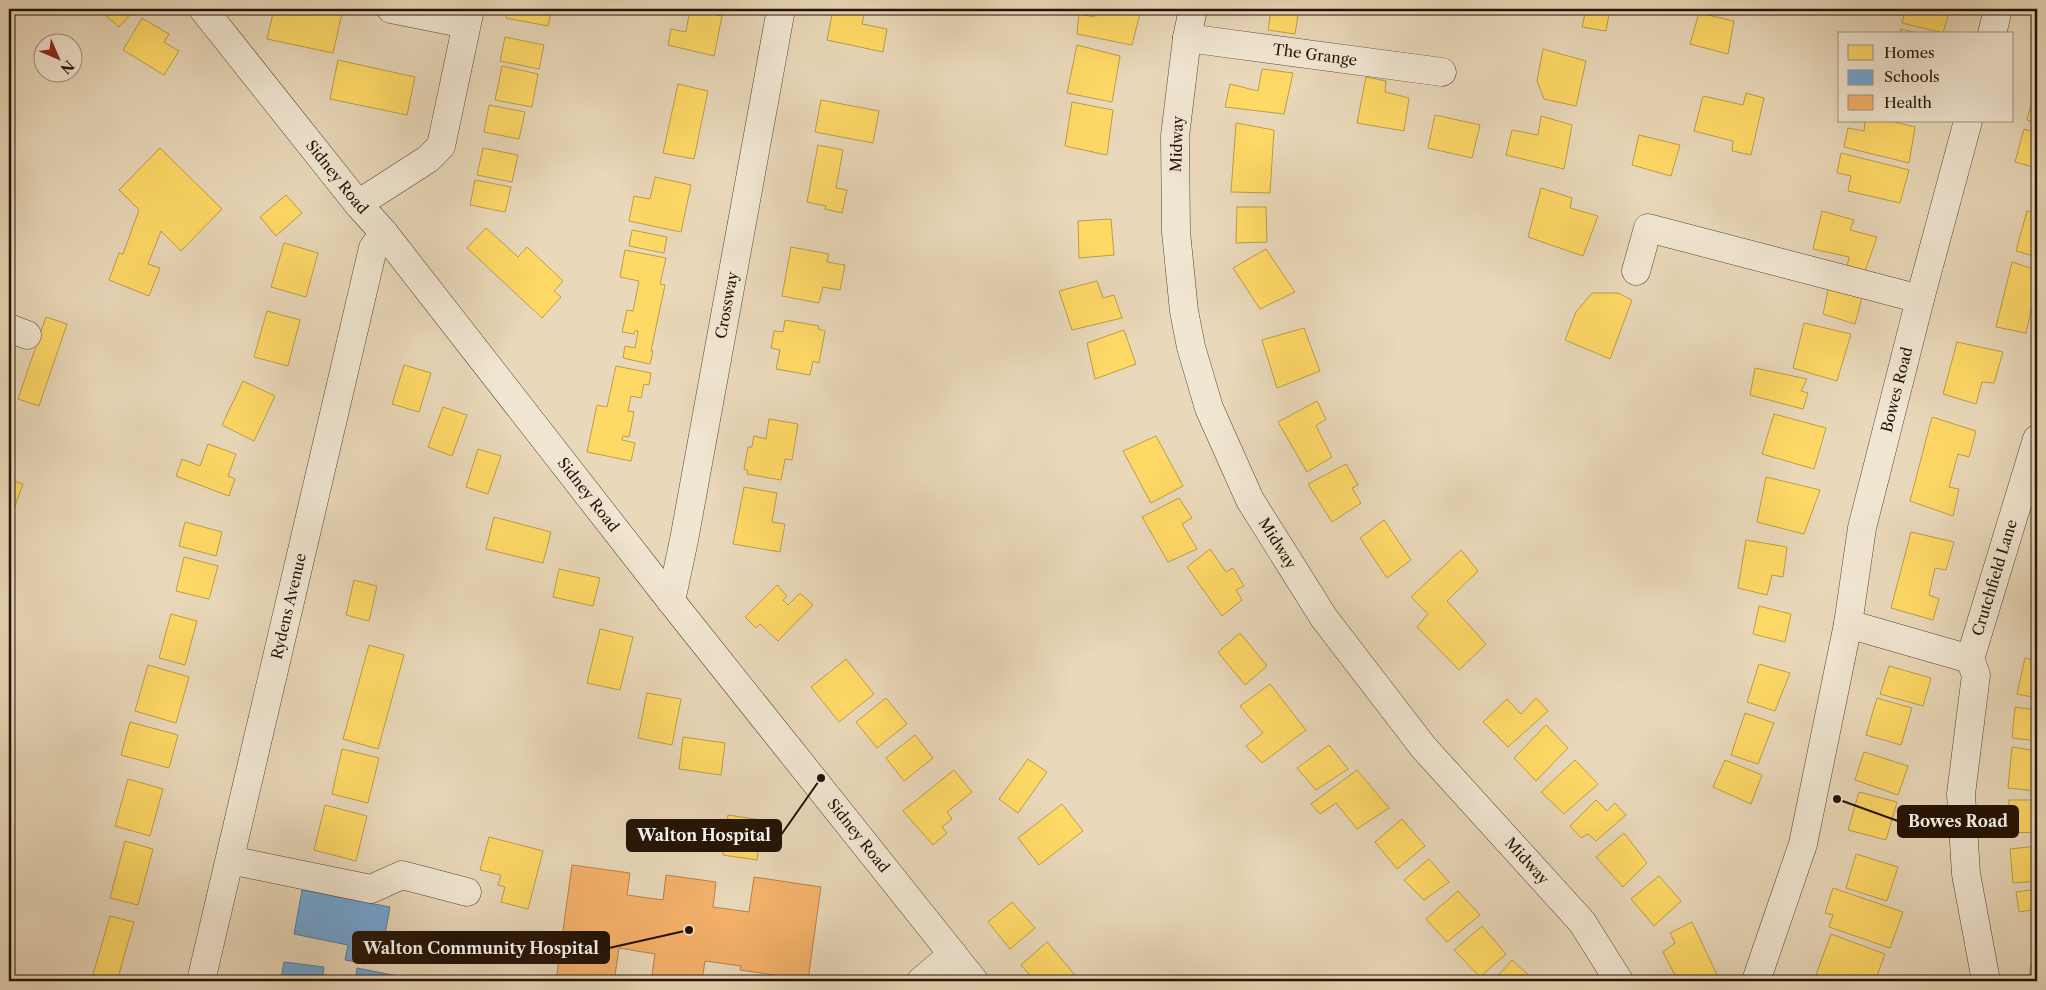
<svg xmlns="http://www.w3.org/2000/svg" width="2046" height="990" viewBox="0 0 2046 990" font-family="'Libre Caslon Text',serif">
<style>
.homes{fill:#ffd966;stroke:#bd9d49}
.schools{fill:#6fa8dc;stroke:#587b9c}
.health{fill:#f6b26b;stroke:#b6824c;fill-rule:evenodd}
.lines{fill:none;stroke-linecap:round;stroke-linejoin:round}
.minor-casing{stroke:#544432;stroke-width:29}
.minor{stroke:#f1e6d2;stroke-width:28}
.labels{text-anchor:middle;stroke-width:5;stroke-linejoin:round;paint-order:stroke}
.street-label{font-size:15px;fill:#221205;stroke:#f1e6d2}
.leader{fill:none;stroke:#221205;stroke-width:2}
.callout-dot{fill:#221205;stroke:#f1e6d2;stroke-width:2}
.callout{fill:#221205;stroke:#221205;stroke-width:2}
.callout-label{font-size:16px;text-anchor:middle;font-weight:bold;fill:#fff}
</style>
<rect width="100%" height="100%" fill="#e9d8b9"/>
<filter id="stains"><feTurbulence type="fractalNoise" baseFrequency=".004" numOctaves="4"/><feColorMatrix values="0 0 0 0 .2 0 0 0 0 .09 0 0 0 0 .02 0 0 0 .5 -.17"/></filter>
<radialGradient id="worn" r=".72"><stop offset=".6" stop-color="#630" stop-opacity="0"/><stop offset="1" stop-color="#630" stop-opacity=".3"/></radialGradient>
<!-- homes -->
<g class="homes">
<path d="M98,9h37l-16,18z"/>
<path d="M274,9h69l-10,44 -66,-14z"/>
<path d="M508,9h44l-4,17 -42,-8z"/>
<path d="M690,9l32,7 -8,40 -46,-11 3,-16 15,3z"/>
<path d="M833,9h32l-3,15 25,5 -4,23 -56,-12z"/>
<path d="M1095,9h46l-9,36 -55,-11 2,-20 15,3z"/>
<path d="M1256,9h43l-4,25 -27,-4 3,-19z"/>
<path d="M1586,9h24l-4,22 -24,-4z"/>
<path d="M1723,9h21l-1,5z"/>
<path d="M1905,9h45l-7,24 -41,-10z"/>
<path d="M1699,13l35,8 -6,33 -38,-10z"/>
<path d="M142,18l27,16 -5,8 15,9 -15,24 -41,-25z"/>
<path d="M1901,29l21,5h-22z"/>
<path d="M505,37l39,8 -5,24 -39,-8z"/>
<path d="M1077,45l43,11 -8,46 -45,-9z"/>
<path d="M1543,49l43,12 -10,45 -32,-7 -7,-18z"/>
<path d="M338,60l77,17 -8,38 -77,-16z"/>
<path d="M502,66l36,8 -6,33 -37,-7z"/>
<path d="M1262,69l31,4 -9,41 -59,-7 5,-23 28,7z"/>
<path d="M1366,77l20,4 -1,11 24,6 -5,33 -47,-8z"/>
<path d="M2037,81v42l-10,-3z"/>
<path d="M678,84l30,7 -14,68 -31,-6z"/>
<path d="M1746,93l18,5 -13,57 -19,-4 1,-10 -39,-10 9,-35 40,9z"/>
<path d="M821,100l58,11 -6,32 -58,-11z"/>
<path d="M1072,102l41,8 -6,45 -42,-9z"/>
<path d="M489,105l36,7 -6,27 -35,-7z"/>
<path d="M1435,115l45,10 -8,33 -44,-10z"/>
<path d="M1541,116l31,9 -8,44 -58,-14 6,-25 26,5z"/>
<path d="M1865,121h25l25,6 -6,36 -65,-16 4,-19 16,3z"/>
<path d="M1236,123l38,7 -4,63 -39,-1z"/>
<path d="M2024,129l13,4v35l-22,-6z"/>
<path d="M1639,135l41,10 -9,31 -39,-11z"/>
<path d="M818,145l25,5 -7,38 11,2 -5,23 -17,-4 1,-3 -19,-4z"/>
<path d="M160,148l62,61 -41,42 -20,-20 -13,33 12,4 -11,28 -40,-16 10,-27 4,1 16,-44 -20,-20z"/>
<path d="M483,148l35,7 -6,27 -35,-7z"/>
<path d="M1841,153l68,17 -9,33 -52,-12 3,-15 -14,-3z"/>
<path d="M2037,168v25l-5,-2z"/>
<path d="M655,177l36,8 -10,47 -52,-11 5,-25 16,3z"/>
<path d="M475,180l36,7 -6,25 -35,-7z"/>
<path d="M1541,188l31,10 -2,10 28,8 -15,40 -55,-19z"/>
<path d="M286,195l16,18 -26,23 -16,-19z"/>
<path d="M1237,207h29l1,35 -31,1z"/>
<path d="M1822,211l32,9 -4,10 27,7 -12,34 -18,-4 2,-10 -36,-8z"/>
<path d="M2027,211l10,3v43l-21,-6z"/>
<path d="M1111,219l3,36 -35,3 -1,-37z"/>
<path d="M486,228l32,29 9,-10 36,34 -9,10 7,6 -19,21 -75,-70z"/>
<path d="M632,230l35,7 -3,16 -35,-7z"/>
<path d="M284,243l34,10 -12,44 -35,-10z"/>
<path d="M791,247l38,7 -2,8 18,3 -5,25 -17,-3 -4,16 -37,-7z"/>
<path d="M1266,249l29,43 -35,17 -27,-41z"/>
<path d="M625,250l41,8 -6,26 5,1 -14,66h2l-3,13 -27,-6 2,-12 10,2 3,-17h-3l-1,3 -12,-2 5,-22 6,1 6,-30 -19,-4z"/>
<path d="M2012,262l25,8v12l-11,51 -30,-6z"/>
<path d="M1097,281l6,17 11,-3 8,23 -50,12 -13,-39z"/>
<path d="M1829,285l34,9 -8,30 -32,-10z"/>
<path d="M1592,293h26l14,7 -22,59 -45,-19 11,-28z"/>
<path d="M267,311l33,9 -12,46 -34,-9z"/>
<path d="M46,317l21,7 -28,82 -21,-7z"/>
<path d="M785,320l34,6 -1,3 7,2 -6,32 -6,-2 -3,14 -34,-6 4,-19 -9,-2 3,-17 9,1z"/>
<path d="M1804,323l47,11 -14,47 -44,-13z"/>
<path d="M1304,328l16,43 -43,17 -15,-48z"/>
<path d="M1124,330l12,34 -41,15 -8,-36z"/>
<path d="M1957,342l46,10 -9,31 -12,-1 -6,22 -33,-10z"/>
<path d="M404,365l27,8 -12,39 -27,-8z"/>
<path d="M616,366l35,7 -2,12 -5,-1 -3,14 -10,-2 -3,15 6,1 -5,25 -6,-1 -1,4 13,3 -4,18 -44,-9 10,-47 10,2z"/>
<path d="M1755,368l52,11 -6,12 7,2 -5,16 -53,-14z"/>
<path d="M243,381l32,15 -21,45 -32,-16z"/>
<path d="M1317,401l9,18 -10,7 16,31 -25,15 -29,-50z"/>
<path d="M443,407l24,8 -15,41 -24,-9z"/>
<path d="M1774,414l52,14 -12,41 -52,-15z"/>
<path d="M1932,417l44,14 -7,26 -11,-3 -9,33 10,2 -6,27 -43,-15z"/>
<path d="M769,419l29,5 -6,36 -7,-1 -4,21 -34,-6 1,-4 -4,-1 4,-22h4l2,-11 12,3z"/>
<path d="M1156,436l27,50 -32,17 -28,-52z"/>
<path d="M208,444l28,10 -8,22 7,3 -6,17 -53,-20 6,-17 18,7z"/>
<path d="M478,449l23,7 -13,38 -22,-7z"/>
<path d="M1346,464l12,21 -6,3 9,15 -29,19 -24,-38z"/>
<path d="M1766,477l54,13 -16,44 -47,-12z"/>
<path d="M9,479l14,5 -11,30 -3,-1z"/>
<path d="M744,487l33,6 -5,29 13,2 -5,28 -47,-8z"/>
<path d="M1179,498l13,20 -10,6 15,25 -29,13 -26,-45z"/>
<path d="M494,517l57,15 -8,31 -57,-14z"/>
<path d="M1384,520l27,40 -24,18 -27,-40z"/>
<path d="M185,522l37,10 -6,24 -37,-10z"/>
<path d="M1911,532l43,10 -8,28 -11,-2 -6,27 10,4 -6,21 -42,-12z"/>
<path d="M1746,540l41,7 -4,30 -11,-2 -5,20 -29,-7z"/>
<path d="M1210,549l16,23 7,-4 11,18 -8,4 6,10 -20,16 -35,-49z"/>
<path d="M1461,550l17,21 -31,30 39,43 -27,26 -42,-43 11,-13 -17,-17z"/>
<path d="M184,557l34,9 -9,33 -33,-8z"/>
<path d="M559,569l41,9 -7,28 -40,-9z"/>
<path d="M354,580l23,6 -8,35 -23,-6z"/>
<path d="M777,585l10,11 -4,4 5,5 12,-12 13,12 -35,36 -18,-17 -4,4 -11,-11z"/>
<path d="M1759,606l32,8 -6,28 -32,-8z"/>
<path d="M171,614l26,7 -12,44 -26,-7z"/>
<path d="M600,629l33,8 -13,53 -33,-7z"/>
<path d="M1240,633l27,33 -22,19 -27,-33z"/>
<path d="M369,645l35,10 -26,94 -35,-10z"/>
<path d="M2025,658l12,3v37l-20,-4z"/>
<path d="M846,659l28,35 -35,28 -28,-35z"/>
<path d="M1759,664l31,9 -15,38 -28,-9z"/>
<path d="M148,665l41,12 -13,46 -41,-12z"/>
<path d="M1889,666l42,12 -8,28 -43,-12z"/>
<path d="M1270,684l36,46 -44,33 -16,-17 17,-13 -23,-27z"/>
<path d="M647,693l34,6 -9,46 -34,-7z"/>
<path d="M886,698l21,26 -30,24 -21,-26z"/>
<path d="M1536,698l12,13 -40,36 -25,-25 24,-23 14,15z"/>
<path d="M1877,698l35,10 -11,37 -35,-10z"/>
<path d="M2015,707l22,3v31l-25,-3z"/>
<path d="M1745,713l29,10 -16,41 -27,-9z"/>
<path d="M130,722l48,13 -9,33 -48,-13z"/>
<path d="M1546,725l22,23 -32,33 -22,-23z"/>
<path d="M915,735l18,23 -29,23 -18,-23z"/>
<path d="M683,737l42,6 -4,32 -42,-6z"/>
<path d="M1329,745l19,24 -32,21 -19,-22z"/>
<path d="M2012,747l25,4v40l-29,-3z"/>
<path d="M342,749l37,9 -11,45 -36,-9z"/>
<path d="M1864,752l44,14 -10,29 -43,-15z"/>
<path d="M1028,759l19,13 -29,41 -19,-14z"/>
<path d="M1575,760l23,24 -34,30 -23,-22z"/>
<path d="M1725,760l37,15 -11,29 -38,-17z"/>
<path d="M954,770l18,22 -25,20 5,7 -10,8 5,6 -14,12 -30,-34z"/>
<path d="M1357,770l32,38 -32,21 -21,-26 -16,11 -9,-10z"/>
<path d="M128,779l35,10 -13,47 -35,-10z"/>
<path d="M1859,792l38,10 -11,38 -38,-10z"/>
<path d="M1596,800l11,11 8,-8 11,12 -30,26 -8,-7 -7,4 -11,-12z"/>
<path d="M2009,800h28v33l-29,-1z"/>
<path d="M1062,804l21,27 -44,34 -21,-27z"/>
<path d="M325,805l42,11 -11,45 -42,-11z"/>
<path d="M728,815l34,5 -5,40 -34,-5z"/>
<path d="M1402,819l23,27 -28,23 -22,-27z"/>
<path d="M1624,833l23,30 -24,24 -27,-30z"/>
<path d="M489,837l54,14 -15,58 -27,-7 4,-15 -7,-2 3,-10 -21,-5z"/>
<path d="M125,841l28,8 -15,56 -28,-7z"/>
<path d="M2037,846v35l-24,2 -3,-34z"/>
<path d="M1856,854l42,13 -11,34 -41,-13z"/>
<path d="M1429,859l20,23 -25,18 -20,-20z"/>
<path d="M1659,876l22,25 -27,25 -23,-27z"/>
<path d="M1833,888l70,24 -13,36 -61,-21 4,-12 -8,-2z"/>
<path d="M2037,889v20l-18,3 -3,-20z"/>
<path d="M1458,891l22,24 -33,27 -21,-23z"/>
<path d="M1012,902l23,26 -25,21 -22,-27z"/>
<path d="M110,916l24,6 -17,59h-26z"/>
<path d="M2037,917v37l-6,-36z"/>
<path d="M1692,922l26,55 -11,4h-29l-15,-29 12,-9 -5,-10z"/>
<path d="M1482,926l24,28 -26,23 -26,-27z"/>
<path d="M1831,934l54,20 -10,27h-41l-18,-6z"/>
<path d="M1047,942l28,33 -8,6h-32l-14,-16z"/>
<path d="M1512,960l23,21h-42z"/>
<path d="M2031,962h6v19h-8z"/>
</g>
<!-- schools -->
<g class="schools">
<path d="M302,890l88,17 -8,44 -14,-2 -2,15 -21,-4 3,-15 -54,-11z"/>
<path d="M284,962l40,5 -2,14h2h-36l-7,-2z"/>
<path d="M357,968l61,12v1h-63z"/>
</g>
<!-- health -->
<path class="health" d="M572,865l58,8 -3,22 36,5 3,-25 50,7 -3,25 36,5 5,-35 67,10 -13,93 -68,-10 1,-4 -36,-5 -3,20h-146zM619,948l36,6 -4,27 -36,-6z"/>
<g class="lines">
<defs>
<g id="minor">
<path id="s1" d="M203,9l155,195 26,29 287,368 303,380"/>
<path d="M391,9l75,15"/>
<path id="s2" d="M1193,9l-6,29 -12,98 1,96 8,79 7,36 18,61 41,92 74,118 100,130 158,174 37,59"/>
<path d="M1992,34l6,-25"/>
<path id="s3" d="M1187,38l255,34"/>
<path d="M358,204l70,-45 13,-13 29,-137"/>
<path d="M1636,271l12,-43 272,71"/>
<path d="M9,328l18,7"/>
<path id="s4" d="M671,601l13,-61 97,-531"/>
<path d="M1848,624l122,35"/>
<path d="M230,860l141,29 31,-14 65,17"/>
<path id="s5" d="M201,981l172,-733 11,-15"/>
<path d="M921,981l32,-27"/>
<path id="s6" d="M1756,981l47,-137 45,-220 14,-96 58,-229 48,-178"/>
<path id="s7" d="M1986,981l-20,-107 -5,-80 15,-119 -6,-16 67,-220"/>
</g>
</defs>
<!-- minor casing -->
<use href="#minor" class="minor-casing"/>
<!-- minor -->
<use href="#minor" class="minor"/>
</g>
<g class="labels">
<!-- street labels -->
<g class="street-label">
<text dy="5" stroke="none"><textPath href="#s3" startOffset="129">The Grange</textPath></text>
<text transform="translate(1177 144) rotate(-88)" y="5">Midway</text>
<text dy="5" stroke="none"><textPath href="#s1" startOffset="215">Sidney Road</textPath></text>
<text dy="5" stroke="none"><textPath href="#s4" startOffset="301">Crossway</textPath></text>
<text dy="5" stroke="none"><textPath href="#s6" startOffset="609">Bowes Road</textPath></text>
<text dy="5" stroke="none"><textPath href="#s1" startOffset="620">Sidney Road</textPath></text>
<text dy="5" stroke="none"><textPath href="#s2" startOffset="556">Midway</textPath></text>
<text dy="5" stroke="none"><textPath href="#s7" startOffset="411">Crutchfield Lane</textPath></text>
<text dy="5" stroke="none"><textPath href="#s5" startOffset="385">Rydens Avenue</textPath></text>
<text dy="5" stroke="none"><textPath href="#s1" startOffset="1055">Sidney Road</textPath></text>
<text dy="5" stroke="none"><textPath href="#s2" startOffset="961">Midway</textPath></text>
</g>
</g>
<!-- callouts -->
<path class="leader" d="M1837 799L1898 821M821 778L781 835M689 930L609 948"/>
<g class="callout-dot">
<circle cx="1837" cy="799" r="5"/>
<circle cx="821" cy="778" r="5"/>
<circle cx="689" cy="930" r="5"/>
</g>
<g class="callout">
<rect x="1898" y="806" width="120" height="31" rx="5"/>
<rect x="627" y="820" width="154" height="31" rx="5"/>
<rect x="353" y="932" width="256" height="31" rx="5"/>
</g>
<g class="callout-label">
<text x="1958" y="827">Bowes Road</text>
<text x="704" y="841">Walton Hospital</text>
<text x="481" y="954">Walton Community Hospital</text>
</g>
<!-- margin -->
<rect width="2046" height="990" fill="none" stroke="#e9d8b9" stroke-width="30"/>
<rect x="10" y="10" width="2026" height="970" fill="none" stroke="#221205" stroke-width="2.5"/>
<rect x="15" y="15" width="2016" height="960" fill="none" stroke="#221205"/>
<!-- legend -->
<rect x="1838" y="32" width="175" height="90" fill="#f1e6d2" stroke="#9e9180"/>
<rect x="1848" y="45" width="25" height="15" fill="#ffd966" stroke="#9e9180"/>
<text x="1884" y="58" font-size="15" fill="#221205">Homes</text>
<rect x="1848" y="70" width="25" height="15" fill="#6fa8dc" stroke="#9e9180"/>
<text x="1884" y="82" font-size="15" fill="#221205">Schools</text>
<rect x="1848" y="95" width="25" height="15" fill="#f6b26b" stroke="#9e9180"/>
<text x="1884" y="108" font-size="15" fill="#221205">Health</text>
<!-- north arrow -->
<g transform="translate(58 58) rotate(135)"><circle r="24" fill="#f1e6d2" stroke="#9e9180"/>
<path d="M0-4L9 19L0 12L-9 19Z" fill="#8f2418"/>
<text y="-8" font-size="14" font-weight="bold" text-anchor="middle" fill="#221205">N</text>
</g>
<rect width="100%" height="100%" filter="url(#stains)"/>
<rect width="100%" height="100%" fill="url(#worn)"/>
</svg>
